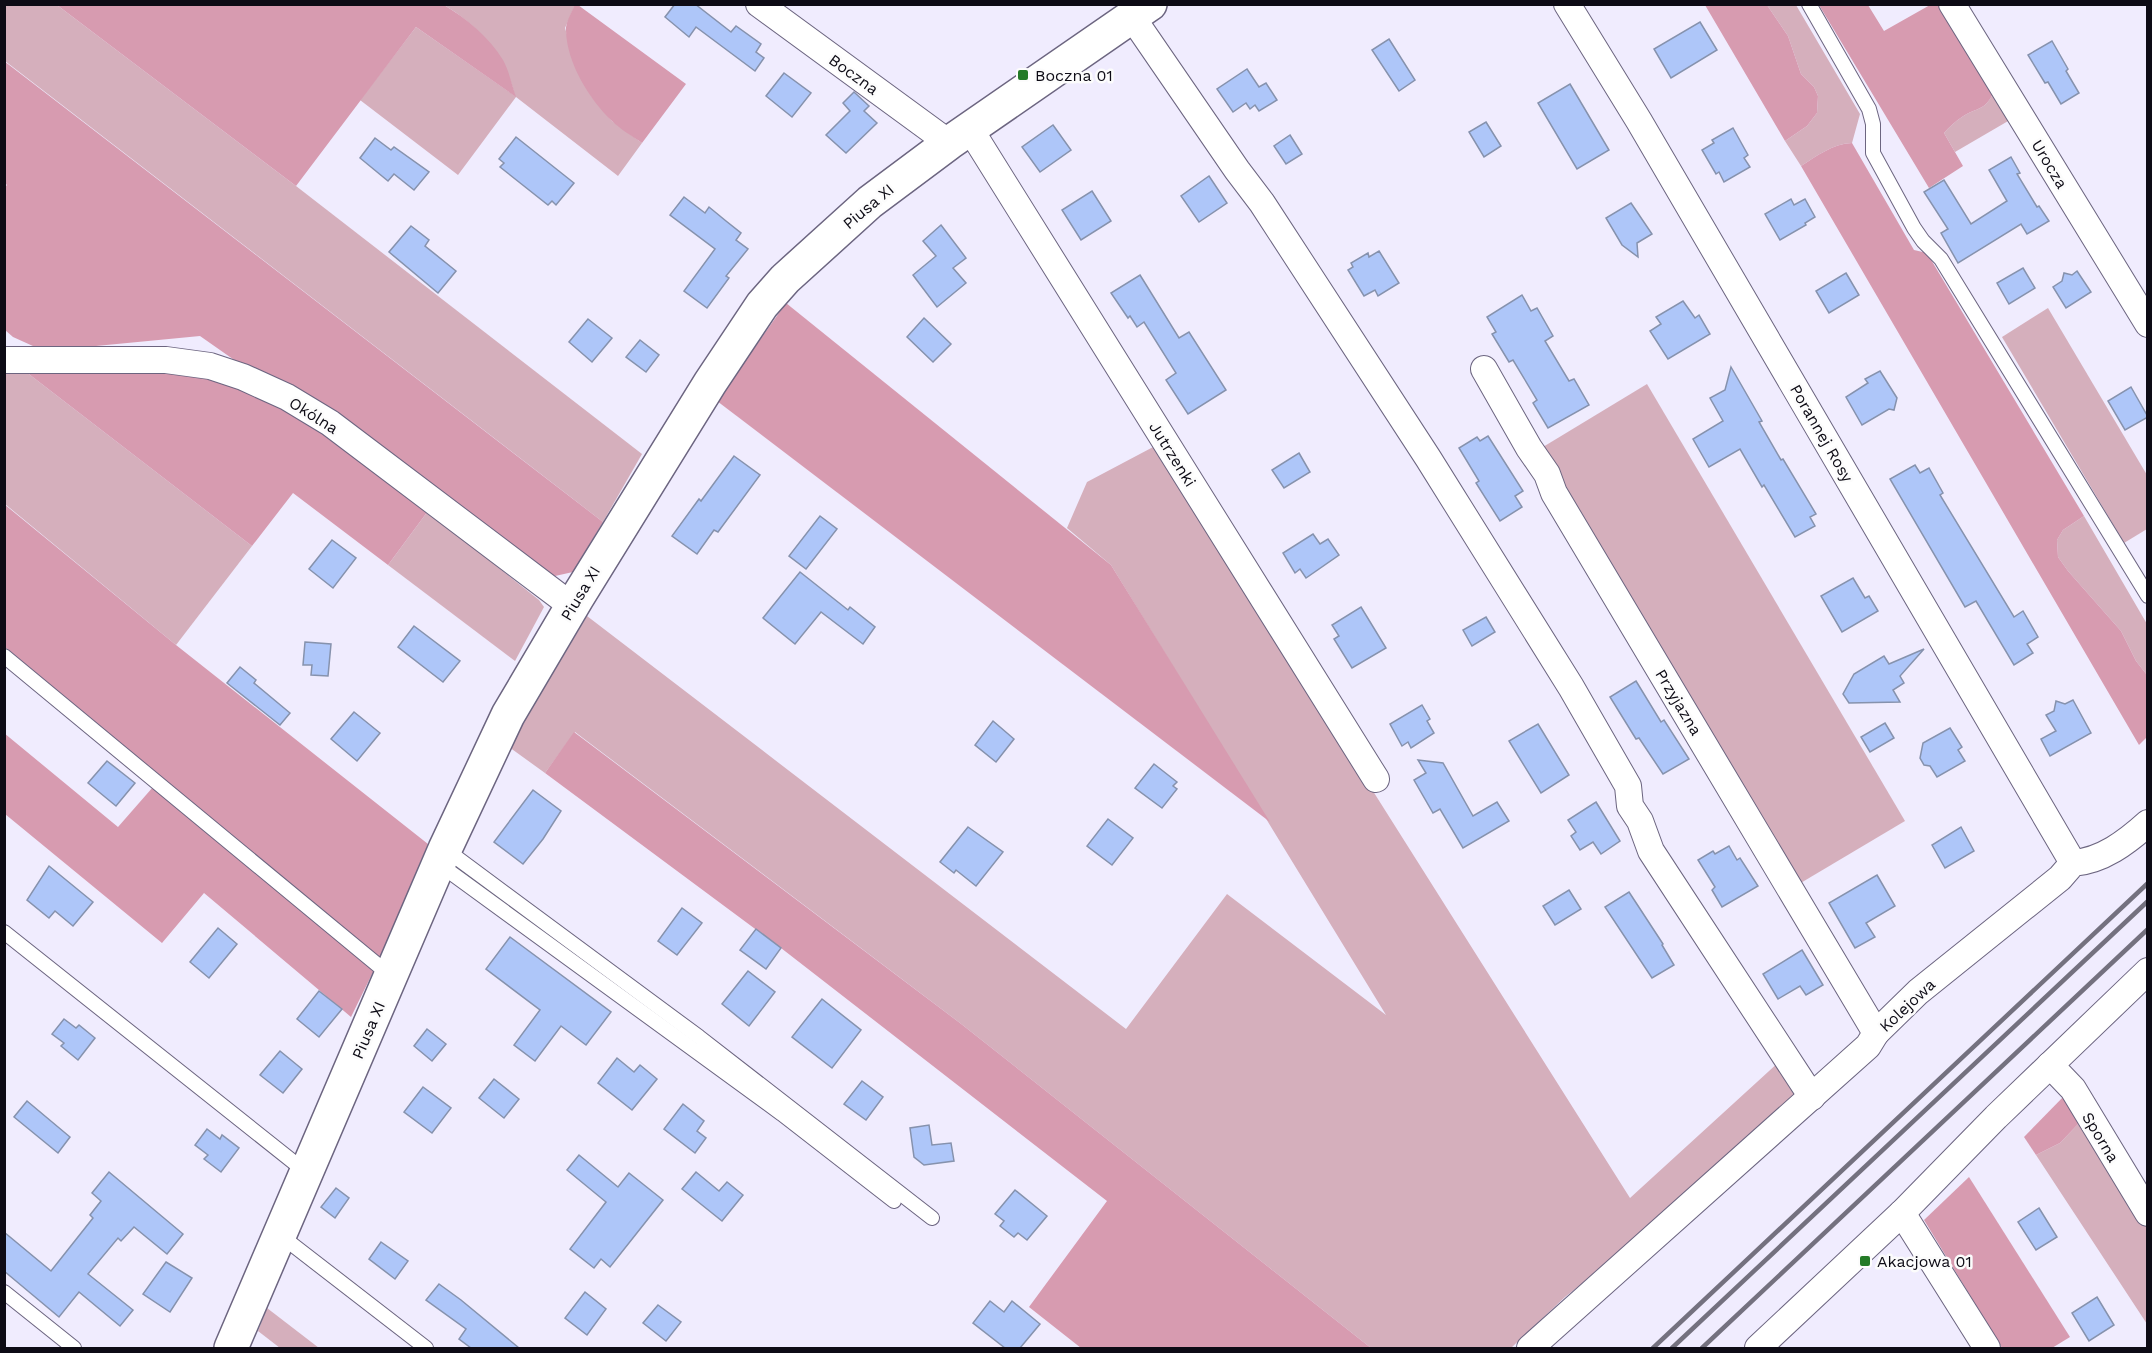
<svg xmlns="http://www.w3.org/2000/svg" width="2152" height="1353" viewBox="0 0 2152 1353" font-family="'Work Sans',sans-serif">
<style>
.green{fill:#d5afbc}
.forest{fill:#d79bb0}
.building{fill:#aec6f9;stroke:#8692ad;stroke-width:1.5}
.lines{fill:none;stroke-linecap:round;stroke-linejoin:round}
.service-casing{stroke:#6c6580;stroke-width:16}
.minor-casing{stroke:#6c6580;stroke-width:28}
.tertiary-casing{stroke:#6c6580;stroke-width:36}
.service{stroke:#fff;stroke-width:14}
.minor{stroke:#fff;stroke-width:26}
.tertiary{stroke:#fff;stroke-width:33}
.rail{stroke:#74717f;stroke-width:4.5}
.poi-dot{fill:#237a27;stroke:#fcfcfc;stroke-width:2}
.labels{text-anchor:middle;stroke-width:5;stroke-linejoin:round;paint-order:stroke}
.street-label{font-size:16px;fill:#0d0b15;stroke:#fcfcfc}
.poi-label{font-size:16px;fill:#0d0b15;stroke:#fcfcfc;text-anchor:start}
</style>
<rect width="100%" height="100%" fill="#f0ecfe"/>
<!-- green -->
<g class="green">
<path d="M4,5h53l239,181 346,268 -39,68 -598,-461z"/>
<path d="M444,5h131l-10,23 14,47 13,22 20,24 30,22 -24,33 -102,-79 -58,78 -98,-75 56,-73 99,69c-10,-41 -36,-70 -71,-91z"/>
<path d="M1767,5h29l64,109 -8,29c-20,1 -35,13 -51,23l-16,-25 22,-15 10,-13 1,-17 -4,-9 -13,-13 -13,-38z"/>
<path d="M1994,91l21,26 -60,35 -11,-19c5,-6 12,-12 18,-16 15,-10 24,-6 32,-26z"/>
<path d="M2048,308l99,167v54l-23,14 -122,-206z"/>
<path d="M4,368h17l231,178 -76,99 -171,-141z"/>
<path d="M1647,384l258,437 -106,63 -261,-434z"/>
<path d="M1155,446l475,752 150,-137 22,33 -152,136 -85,67 -54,51h-140l-411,-325 -385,-291 -30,41 -36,-26 78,-131 539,413 101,-135 159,121 -275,-450 -44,-37 20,-46z"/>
<path d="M428,511l111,89 5,7 -29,54 -127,-96z"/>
<path d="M2084,516l63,108v51l-11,-14 -15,-30 -53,-60 -10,-14 -1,-17 6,-10z"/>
<path d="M2083,1119l64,106v99l-111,-169 24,-12z"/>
<path d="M267,1308l52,40h-39l-22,-17z"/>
</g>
<!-- forest -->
<g class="forest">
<path d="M575,4l3,1 108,79 -44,59c-10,-7 -22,-14 -30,-22 -23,-22 -45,-58 -46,-90 -1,-8 6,-19 9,-27z"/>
<path d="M57,5h387c22,13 45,32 59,55 6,11 9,25 13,37l-100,-70 -120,159z"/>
<path d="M1705,5h62l21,31 13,38 13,13 4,9 -1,17 -10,13 -22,15z"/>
<path d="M1819,5h49l16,26 46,-26h10l54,86c-8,20 -17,16 -32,26 -6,4 -13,10 -18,16l19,33 -34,22z"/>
<path d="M4,61l599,461 -30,50 -27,6 -346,-242 -156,15 -31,-14 -8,-7 -1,-142 3,-3 -3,-3z"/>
<path d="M1852,143l62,107 13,3 157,263 -21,14 -6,10 1,17 10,14 53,60 15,30 11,14v62l-8,8 -338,-579c16,-10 31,-22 51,-23z"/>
<path d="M786,303l325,262 159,257 -553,-421z"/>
<path d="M21,368h140l78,18 53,23 136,102 -40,54 -95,-72 -41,53z"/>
<path d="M4,504l172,141 252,199 -48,114 -375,-311z"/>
<path d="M574,732l386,291 411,325h-290l-52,-41 78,-106 -326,-253 -236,-175z"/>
<path d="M4,733l114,94 35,-40 221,183 -23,47 -147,-124 -42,50 -157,-129z"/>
<path d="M2067,1093l16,26 -23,24 -24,12 -12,-18z"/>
<path d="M1969,1177l101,160 -18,11h-50l-78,-128z"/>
</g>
<!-- building -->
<g class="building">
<path d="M675,4h20l36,28 5,-6 25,18 -5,8 8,6 -9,13 -59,-44 -7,10 -24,-20z"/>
<path d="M1700,22l17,28 -46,28 -17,-29z"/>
<path d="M1389,39l26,41 -16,11 -27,-41z"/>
<path d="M2052,41l16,28 -2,2 13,22 -18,11 -13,-22 -3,1 -17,-28z"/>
<path d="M1247,69l12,18 7,-4 11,17 -18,11 -4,-6 -5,4 -4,-6 -13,9 -16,-23z"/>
<path d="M784,73l27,20 -19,24 -26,-21z"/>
<path d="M1570,84l39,66 -32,19 -39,-66z"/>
<path d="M854,92l15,14 -5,5 13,12 -31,30 -20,-18 24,-24 -7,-8z"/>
<path d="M1486,122l15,24 -17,11 -15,-25z"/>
<path d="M1053,125l18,25 -31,22 -18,-25z"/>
<path d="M1733,128l15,27 -4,3 6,9 -26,15 -5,-10 -3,2 -14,-24 12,-7 -2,-3z"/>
<path d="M1290,135l12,19 -16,10 -12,-18z"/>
<path d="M516,137l58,46 -18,22 -4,-4 -4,4 -48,-38 4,-4 -5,-4z"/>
<path d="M375,138l16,12 3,-3 35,25 -15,18 -20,-16 -6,7 -28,-23z"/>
<path d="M2011,157l9,16 -3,1 20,33 2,-1 10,15 -22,13 -6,-10 -63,39 -17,-30 7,-4 -24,-37 20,-12 27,44 36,-23 -18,-31z"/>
<path d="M1209,176l18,27 -28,19 -18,-26z"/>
<path d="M1092,191l19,30 -30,19 -19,-30z"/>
<path d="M684,197l21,16 4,-6 17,14 15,12 -5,7 12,9 -22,27 3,2 -22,30 -23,-17 31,-42 -45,-34z"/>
<path d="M1791,199l3,6 11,-6 10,18 -10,6 1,2 -26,15 -15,-26z"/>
<path d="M1631,203l21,31 -15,9 1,14 -16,-12 -16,-27z"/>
<path d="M941,225l25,33 -13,10 13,15 -29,24 -24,-32 23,-19 -13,-15z"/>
<path d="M411,226l18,14 -4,6 31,25 -18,22 -49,-41z"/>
<path d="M1379,251l20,32 -21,13 -3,-6 -11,6 -16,-26 5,-3 -2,-4 17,-10 1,4z"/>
<path d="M2023,268l12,20 -26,16 -12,-21z"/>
<path d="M2077,271l14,21 -25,16 -13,-21 9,-6 2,-8 8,2z"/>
<path d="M1846,273l13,22 -30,18 -13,-22z"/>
<path d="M1140,275l39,63 10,-6 37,58 -38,24 -22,-34 10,-7 -32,-51 -7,5 -7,-11 -2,2 -17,-25z"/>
<path d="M1522,295l9,16 6,-3 16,28 -8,5 24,40 5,-2 15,26 -41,23 -15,-25 4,-3 -24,-40 -4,2 -17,-28 4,-2 -9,-15z"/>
<path d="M1683,301l12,17 4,-3 11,19 -42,25 -18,-28 11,-7 -5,-7z"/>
<path d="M924,318l27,26 -18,18 -26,-25z"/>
<path d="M588,319l24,19 -20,24 -23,-20z"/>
<path d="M640,340l19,15 -13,17 -20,-15z"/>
<path d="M1731,367l31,54 -3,1 22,38 2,-1 33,55 -6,3 5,9 -20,11 -31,-52 -2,2 -22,-38 -31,18 -16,-28 30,-18 -13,-23 15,-8z"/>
<path d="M1880,371l17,27 -3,12 -5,-1 -27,16 -16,-28 22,-14 -3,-4z"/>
<path d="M2131,387l17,30 -23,13 -17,-29z"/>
<path d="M1488,436l35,55 -8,5 7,11 -22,14 -24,-38 3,-2 -20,-33 18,-11 3,4z"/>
<path d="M1299,453l11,19 -26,16 -12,-18z"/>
<path d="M734,456l26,19 -42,57 -4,-2 -17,24 -25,-18 27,-37 2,2z"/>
<path d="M1915,465l5,8 9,-5 14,25 -3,2 74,122 9,-6 15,26 -11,7 6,9 -19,12 -38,-64 -11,6 -75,-128z"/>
<path d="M820,516l17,13 -31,40 -17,-13z"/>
<path d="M1313,534l7,10 8,-5 11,16 -33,23 -6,-9 -5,4 -12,-20z"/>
<path d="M332,540l24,18 -23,30 -24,-19z"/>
<path d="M800,572l48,38 2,-3 25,20 -12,17 -42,-32 -26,32 -32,-26z"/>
<path d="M1853,578l12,20 4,-2 9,15 -36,21 -21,-36z"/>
<path d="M1361,607l25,41 -34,20 -18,-29 5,-3 -7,-11z"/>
<path d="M1486,617l9,15 -23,14 -9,-16z"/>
<path d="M414,626l46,35 -17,21 -45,-35z"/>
<path d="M305,642l26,2 -3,32 -17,-1 1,-10h-9z"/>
<path d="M1924,649l-24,27 4,7 -11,7 7,12 -51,1 -6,-9 11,-20 30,-18 5,8z"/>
<path d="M240,667l16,13 -2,3 36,30 -10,12 -53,-42z"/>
<path d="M1636,681l25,41 3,-2 25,39 -26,15 -24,-36 -3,1 -26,-42z"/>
<path d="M2073,700l18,33 -41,23 -9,-17 15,-8 -10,-16 8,-4 2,-10 9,3z"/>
<path d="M1422,705l8,14 -3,2 7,12 -23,15 -3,-6 -6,4 -12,-22z"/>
<path d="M354,712l26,21 -23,28 -26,-22z"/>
<path d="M993,721l21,18 -18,23 -21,-17z"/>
<path d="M1885,723l9,15 -24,14 -9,-15z"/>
<path d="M1538,724l31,51 -28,18 -32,-52z"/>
<path d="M1950,728l12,19 -4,3 7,11 -28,16 -7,-11 -6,-1 -4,-7 3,-15z"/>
<path d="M1418,760l25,3 30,53 24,-14 12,19 -46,27 -23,-39 -7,4 -19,-33 12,-7z"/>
<path d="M107,761l28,22 -19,23 -28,-23z"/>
<path d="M1154,764l23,18 -4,4 4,3 -15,19 -27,-20z"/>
<path d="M533,790l28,21 -18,28 -20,25 -29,-22z"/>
<path d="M1596,802l24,39 -19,13 -8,-12 -13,8 -9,-14 5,-4 -8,-12z"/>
<path d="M1108,819l25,19 -21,27 -25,-19z"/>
<path d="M968,827l35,25 -27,34 -20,-16 -2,3 -14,-11z"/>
<path d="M1961,827l13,24 -29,17 -13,-23z"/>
<path d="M1729,846l8,14 3,-2 18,28 -36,21 -10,-17 3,-3 -17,-27 15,-9 2,3z"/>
<path d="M49,866l44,36 -20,24 -18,-15 -6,7 -22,-18z"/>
<path d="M1877,875l18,31 -29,17 9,14 -20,11 -26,-45z"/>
<path d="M1569,890l12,19 -26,16 -12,-19z"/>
<path d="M1629,892l34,52 -1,1 12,20 -22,13 -47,-71z"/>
<path d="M682,908l20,15 -25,32 -19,-14z"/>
<path d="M218,928l19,16 -28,34 -19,-16z"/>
<path d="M756,929l25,19 -15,21 -26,-19z"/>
<path d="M510,937l101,75 -25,33 -25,-19 -26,35 -21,-16 26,-35 -54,-41z"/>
<path d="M1802,950l21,35 -17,10 -6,-9 -22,13 -15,-25z"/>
<path d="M748,971l27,21 -26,34 -27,-22z"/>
<path d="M319,991l23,18 -23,28 -22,-18z"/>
<path d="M822,999l39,31 -29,38 -40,-31z"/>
<path d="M64,1019l12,9 3,-3 16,13 -17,22 -17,-14 3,-3 -12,-9z"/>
<path d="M427,1029l19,15 -14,17 -18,-15z"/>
<path d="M280,1051l22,18 -19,24 -23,-18z"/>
<path d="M617,1058l17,14 6,-7 17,14 -25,31 -34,-27z"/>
<path d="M494,1079l25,20 -15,19 -25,-20z"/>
<path d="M862,1081l21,16 -17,23 -22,-16z"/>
<path d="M423,1087l28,21 -19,25 -28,-21z"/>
<path d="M27,1101l43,36 -12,16 -44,-36z"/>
<path d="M683,1104l21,17 -7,10 9,7 -11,15 -31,-24z"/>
<path d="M929,1125l3,20 19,-2 3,18 -30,4 -10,-8 -4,-29z"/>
<path d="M207,1129l13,10 2,-4 17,13 -18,24 -17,-13 4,-4 -13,-10z"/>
<path d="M579,1155l39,32 11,-14 34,27 -53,67 -9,-8 -7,9 -24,-19 36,-47 -39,-32z"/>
<path d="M109,1172l74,62 -16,20 -33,-27 -13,14 -3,-3 -30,36 45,36 -13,16 -41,-34 -20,25 -55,-46v-39l47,39 42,-53 -3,-3 11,-14 -9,-8z"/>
<path d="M696,1172l23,19 8,-9 16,13 -21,26 -40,-32z"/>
<path d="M336,1188l13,10 -14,20 -14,-11z"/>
<path d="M1015,1190l32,26 -20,24 -9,-7 -4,4 -14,-11 4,-5 -9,-7z"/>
<path d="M2039,1208l18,29 -21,13 -18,-28z"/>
<path d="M381,1242l27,19 -13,18 -26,-20z"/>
<path d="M166,1262l26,16 -22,34 -27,-18z"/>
<path d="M439,1284l22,16 58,48h-48l-12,-9 7,-10 -40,-29z"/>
<path d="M585,1292l21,17 -19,26 -22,-17z"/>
<path d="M2097,1297l17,28 -25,16 -17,-28z"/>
<path d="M990,1301l14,11 8,-11 28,23 -20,24h-15l-32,-25z"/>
<path d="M658,1305l23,17 -15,19 -23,-18z"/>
</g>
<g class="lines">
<defs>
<g id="service">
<path d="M1809,4l60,105 4,15v29l41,75 9,13 18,18 207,337"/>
<path d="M4,656l387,320"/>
<path d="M445,849l254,188 233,181"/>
<path d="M439,864l343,250 112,87"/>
<path d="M4,932l302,240"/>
<path d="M280,1235l146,113"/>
<path d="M4,1292l70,56"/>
</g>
<g id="minor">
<path d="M759,4l190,139"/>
<path d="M1567,4l72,117 434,742"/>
<path d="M1952,4l196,320"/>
<path d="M1132,17l105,153 25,33 166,255 143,229 57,99 2,20 10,15 11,30 161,246"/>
<path d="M970,129l406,650"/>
<path d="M4,360h162l44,6 33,11 44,20 43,26 242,183"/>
<path d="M1484,369l45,79 18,26 7,19 322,540"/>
<path d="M2050,1065l23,24 75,124"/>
<path d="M1902,1213l85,135"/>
<path d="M1530,1348l338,-302 8,-13 42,-41 142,-114 13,-15c29,-2 54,-21 75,-40"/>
<path d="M1758,1348l144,-135 94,-96 152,-146"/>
</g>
<path id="tertiary" d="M231,1348l214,-499 63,-134 69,-117 133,-215 52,-78 23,-26 85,-77 79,-59 201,-139"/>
</defs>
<!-- service casing -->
<use href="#service" class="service-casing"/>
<!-- minor casing -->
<use href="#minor" class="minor-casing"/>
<!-- tertiary casing -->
<use href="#tertiary" class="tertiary-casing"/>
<!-- service -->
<use href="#service" class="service"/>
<!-- minor -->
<use href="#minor" class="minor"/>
<!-- tertiary -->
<use href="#tertiary" class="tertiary"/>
<!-- rail -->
<g class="rail">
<path d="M1653,1348l495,-465"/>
<path d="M1672,1348l476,-447"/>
<path d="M1702,1348l446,-419"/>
</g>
</g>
<!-- markers -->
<g class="poi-dot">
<rect x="1017" y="69" width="12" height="12" rx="3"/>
<rect x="1859" y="1255" width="12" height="12" rx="3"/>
</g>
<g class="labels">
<!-- street labels -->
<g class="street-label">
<text transform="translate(854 74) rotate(36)" y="6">Boczna</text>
<text transform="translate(2050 164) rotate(59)" y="6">Urocza</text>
<text transform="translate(868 206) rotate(-40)" y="6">Piusa XI</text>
<text transform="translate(314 415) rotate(32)" y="6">Okólna</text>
<text transform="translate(1822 433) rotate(60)" y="6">Porannej Rosy</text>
<text transform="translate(1173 454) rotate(58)" y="6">Jutrzenki</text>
<text transform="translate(580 593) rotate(-59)" y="6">Piusa XI</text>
<text transform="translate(1679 702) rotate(59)" y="6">Przyjazna</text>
<text transform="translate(1907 1005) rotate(-43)" y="6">Kolejowa</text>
<text transform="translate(368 1030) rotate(-67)" y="6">Piusa XI</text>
<text transform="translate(2101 1137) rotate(59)" y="6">Sporna</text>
</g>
<!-- poi labels -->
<g class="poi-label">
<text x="1035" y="81">Boczna 01</text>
<text x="1877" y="1267">Akacjowa 01</text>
</g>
</g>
<!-- border -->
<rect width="2152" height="1353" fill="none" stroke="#0d0b15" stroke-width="12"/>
</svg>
